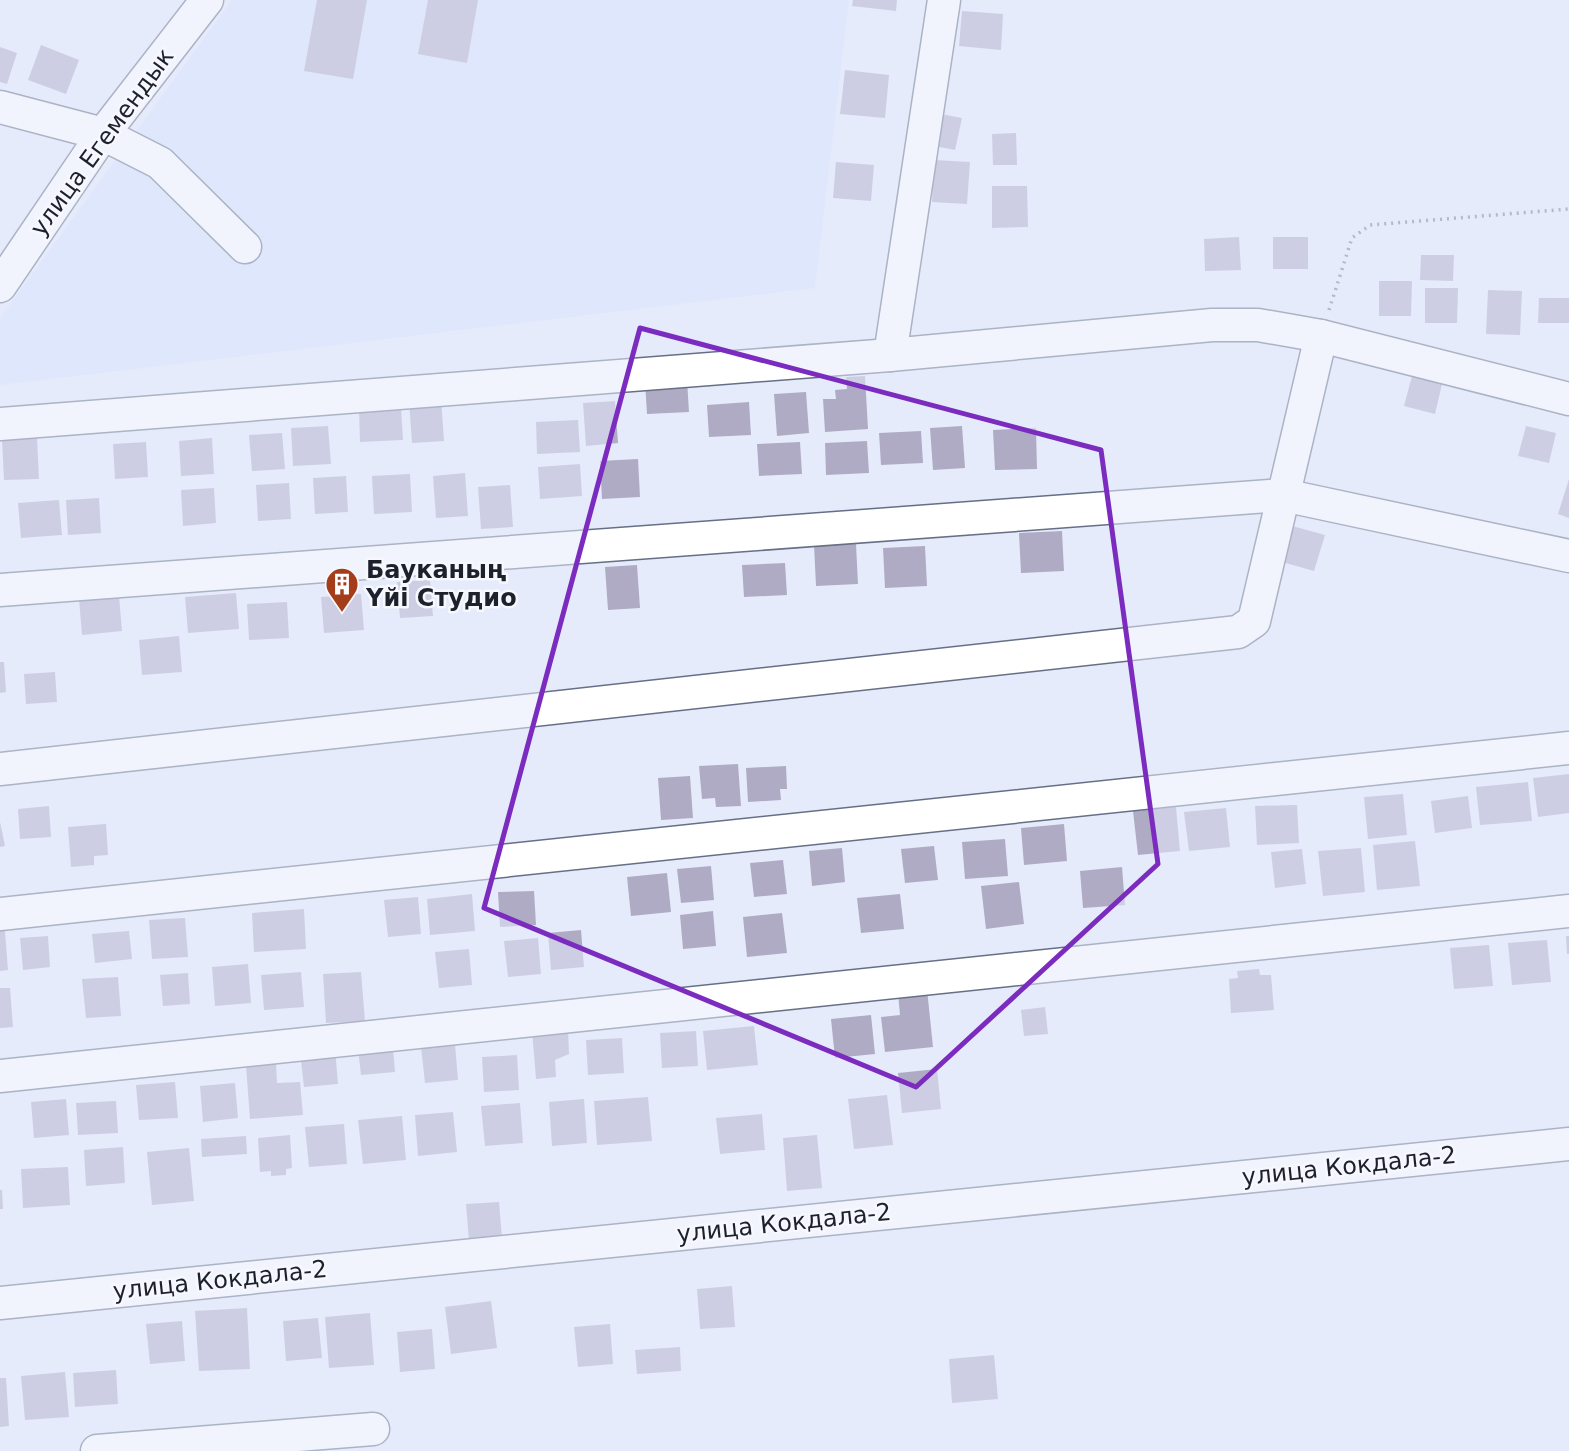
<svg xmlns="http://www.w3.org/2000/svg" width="1569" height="1451" viewBox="0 0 1569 1451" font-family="'DejaVu Sans',sans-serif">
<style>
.built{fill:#d7e2fc}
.building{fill:#b0abc5}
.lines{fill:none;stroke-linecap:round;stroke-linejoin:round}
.minor-casing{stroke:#656f85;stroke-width:35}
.path{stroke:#787d8a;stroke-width:3.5;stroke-dasharray:2 5;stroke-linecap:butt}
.minor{stroke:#fff;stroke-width:32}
.marked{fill:none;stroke:#7b2cbf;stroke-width:5;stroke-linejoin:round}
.labels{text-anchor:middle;stroke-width:5;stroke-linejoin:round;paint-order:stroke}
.street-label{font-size:24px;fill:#1d212b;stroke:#f6f8fe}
.poi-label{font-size:24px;font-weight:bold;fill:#1d212b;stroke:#f6f8fe;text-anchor:start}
</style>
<rect width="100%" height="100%" fill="#e5ebfb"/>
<!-- built -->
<path class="built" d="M232,0h617l-34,288 -815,97v-67z"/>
<!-- building -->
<g class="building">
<path d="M317,0h50l-14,79 -49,-8z"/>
<path d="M428,0h50l-11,63 -49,-9z"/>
<path d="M853,0h44l-1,11 -44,-5z"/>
<path d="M962,11l41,3 -2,36 -42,-4z"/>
<path d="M41,45l38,15 -13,34 -38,-14z"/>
<path d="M0,47l17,6 -10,31 -7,-2z"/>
<path d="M845,70l44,5 -4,43 -45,-4z"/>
<path d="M941,114l21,4 -7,32 -21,-4z"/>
<path d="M1016,133l1,32h-24l-1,-31z"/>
<path d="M934,160l36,2 -3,42 -35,-2z"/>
<path d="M836,162l38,3 -3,36 -38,-3z"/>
<path d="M992,186h35l1,41 -36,1z"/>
<path d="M1239,237l2,33 -36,1 -1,-32z"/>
<rect x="1273" y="237" width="35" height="32"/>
<path d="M1421,255h33l-1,26 -33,-1z"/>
<path d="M1379,281h33l-1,35h-32z"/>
<path d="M1425,288h33l-1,35h-32z"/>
<path d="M1488,290l34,1 -2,44 -34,-1z"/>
<path d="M1539,298h30v25h-31z"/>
<path d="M865,376l3,53 -43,3 -2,-33h13l-1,-9 12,-1 -1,-12z"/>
<path d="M1412,376l30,8 -7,30 -31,-8z"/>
<path d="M687,380l2,32 -42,2 -2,-32z"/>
<path d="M806,392l3,41 -32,3 -3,-42z"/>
<path d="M441,398l3,43 -32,2 -3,-42z"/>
<path d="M615,401l3,42 -32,3 -3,-43z"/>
<path d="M749,402l2,33 -42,2 -2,-32z"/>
<path d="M401,408l2,32 -43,2 -1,-32z"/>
<path d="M578,420l2,32 -43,2 -1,-32z"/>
<path d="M328,426l3,38 -38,2 -2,-38z"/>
<path d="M962,426l3,42 -32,2 -3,-42z"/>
<path d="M1526,426l30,7 -7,30 -31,-7z"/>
<path d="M1036,428l1,41 -42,1 -2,-40z"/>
<path d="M921,431l2,32 -42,2 -2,-32z"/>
<path d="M282,433l3,36 -33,2 -3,-36z"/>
<path d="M37,438l2,41 -35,1 -2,-41z"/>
<path d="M212,438l2,36 -33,2 -2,-35z"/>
<path d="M867,441l2,32 -43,2 -1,-32z"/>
<path d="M146,442l2,35 -33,2 -2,-35z"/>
<path d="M800,442l2,32 -43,2 -2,-32z"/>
<path d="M638,459l2,38 -38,2 -2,-38z"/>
<path d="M580,464l2,32 -42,3 -2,-32z"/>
<path d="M465,473l3,43 -32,2 -3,-42z"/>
<path d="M410,474l2,38 -38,2 -2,-38z"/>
<path d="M346,476l2,36 -33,2 -2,-36z"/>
<path d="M1569,479v39l-11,-4z"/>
<path d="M289,483l2,36 -33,2 -2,-36z"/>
<path d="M510,485l3,42 -32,2 -3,-42z"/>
<path d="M214,488l2,35 -33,3 -2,-36z"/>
<path d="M99,498l2,35 -33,2 -2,-35z"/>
<path d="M59,500l3,35 -41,3 -3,-35z"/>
<path d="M1285,524l40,11 -11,36 -39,-11z"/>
<path d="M1062,531l2,40 -43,2 -2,-40z"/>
<path d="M856,544l2,40 -42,2 -2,-41z"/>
<path d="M925,546l2,40 -42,2 -2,-40z"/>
<path d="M785,563l2,32 -43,2 -2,-32z"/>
<path d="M637,565l3,43 -32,2 -3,-43z"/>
<path d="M430,580l3,36 -33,2 -3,-36z"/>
<path d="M236,593l3,36 -51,4 -3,-36z"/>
<path d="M361,594l3,36 -40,3 -3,-36z"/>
<path d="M119,596l3,35 -40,4 -3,-36z"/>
<path d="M287,602l2,36 -40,2 -2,-36z"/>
<path d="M179,636l3,36 -40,3 -3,-35z"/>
<path d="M0,662h4l2,30 -6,1z"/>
<path d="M55,672l2,30 -31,2 -2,-30z"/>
<path d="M738,764l3,42 -25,1 -1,-9 -13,1 -3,-33z"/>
<path d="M786,766l1,23h-7l1,11 -33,2 -2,-34z"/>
<path d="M1569,774v39l-31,4 -5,-39z"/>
<path d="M690,776l3,42 -32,2 -3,-42z"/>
<path d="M1528,782l4,39 -52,4 -4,-38z"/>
<path d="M1403,794l4,41 -39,4 -4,-42z"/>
<path d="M1468,796l4,32 -37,5 -4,-32z"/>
<path d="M1297,805l2,38 -42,2 -2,-39z"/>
<path d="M49,806l2,31 -31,2 -2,-30z"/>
<path d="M1176,807l4,44 -42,4 -5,-44z"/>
<path d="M1226,808l4,39 -41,4 -5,-39z"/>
<path d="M0,822l5,24 -5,1z"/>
<path d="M106,824l2,31 -14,1v9l-23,2 -3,-40z"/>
<path d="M1064,824l3,37 -43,4 -3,-37z"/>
<path d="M1005,839l3,37 -43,3 -3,-37z"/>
<path d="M1415,841l5,45 -43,4 -4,-45z"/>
<path d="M934,846l4,34 -33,3 -4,-34z"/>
<path d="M842,848l3,34 -33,4 -3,-35z"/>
<path d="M1361,848l4,44 -42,4 -5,-45z"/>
<path d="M1302,849l4,35 -31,4 -4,-36z"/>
<path d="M783,860l4,34 -33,3 -4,-34z"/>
<path d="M711,866l3,34 -33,3 -4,-34z"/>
<path d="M1122,867l3,38 -42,3 -3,-37z"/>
<path d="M667,873l4,39 -40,4 -4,-39z"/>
<path d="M1019,882l5,42 -38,5 -5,-43z"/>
<path d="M534,891l2,34 -36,2 -2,-35z"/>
<path d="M472,894l3,37 -45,4 -3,-36z"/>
<path d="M900,894l4,35 -43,4 -4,-35z"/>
<path d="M418,897l3,37 -33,3 -4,-37z"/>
<path d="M304,909l2,40 -52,3 -2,-39z"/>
<path d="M713,911l3,35 -33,3 -3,-34z"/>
<path d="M782,913l5,40 -40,4 -4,-40z"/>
<path d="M185,918l3,39 -36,2 -3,-39z"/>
<path d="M4,920l4,50 -8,1v-50z"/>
<path d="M581,930l3,37 -33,3 -3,-37z"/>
<path d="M129,931l3,28 -37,4 -3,-29z"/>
<path d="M48,936l2,31 -27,3 -3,-32z"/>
<path d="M1566,936h3v18h-2z"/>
<path d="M538,938l3,36 -33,3 -4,-36z"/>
<path d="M1547,940l4,42 -39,3 -4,-42z"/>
<path d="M1489,945l4,41 -39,3 -4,-41z"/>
<path d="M469,949l3,36 -33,3 -4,-36z"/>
<path d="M248,964l3,39 -36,3 -3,-39z"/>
<path d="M1259,969l1,6h11l3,35 -43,3 -2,-34 9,-1 -1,-7z"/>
<path d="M301,972l3,35 -40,3 -3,-35z"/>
<path d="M361,972l4,49 -39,2 -3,-49z"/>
<path d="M188,973l2,31 -27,2 -3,-31z"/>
<path d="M118,977l3,39 -35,2 -4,-39z"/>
<path d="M0,988h10l3,39 -13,1z"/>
<path d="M927,989l6,58 -48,5 -4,-35 19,-2 -2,-22z"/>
<path d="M1045,1007l3,27 -24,2 -3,-26z"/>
<path d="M871,1015l4,39 -40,4 -4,-39z"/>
<path d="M754,1026l4,39 -51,5 -4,-39z"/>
<path d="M568,1028l1,26 -14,6 1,17 -20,2 -4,-49z"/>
<path d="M696,1031l2,35 -36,2 -2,-35z"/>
<path d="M392,1037l3,35 -34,3 -4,-35z"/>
<path d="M622,1038l2,35 -36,2 -2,-35z"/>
<path d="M455,1044l3,36 -33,3 -4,-36z"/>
<path d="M335,1048l3,36 -34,3 -4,-35z"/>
<path d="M517,1055l2,35 -35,2 -2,-35z"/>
<path d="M276,1064l1,19 23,-1 3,33 -53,4 -4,-53z"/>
<path d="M937,1069l4,40 -39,4 -4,-40z"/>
<path d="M175,1082l3,36 -39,2 -3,-35z"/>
<path d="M235,1083l3,35 -35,4 -3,-36z"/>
<path d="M887,1095l6,50 -39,4 -6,-50z"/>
<path d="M648,1097l4,44 -55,4 -3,-44z"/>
<path d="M66,1099l3,36 -35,3 -3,-36z"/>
<path d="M584,1099l3,44 -35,3 -3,-44z"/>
<path d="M116,1101l2,32 -40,2 -2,-32z"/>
<path d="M520,1103l3,40 -38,3 -4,-40z"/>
<path d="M453,1112l4,40 -39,4 -3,-41z"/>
<path d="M762,1114l3,36 -45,4 -4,-36z"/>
<path d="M402,1116l4,44 -43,4 -5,-44z"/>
<path d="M344,1124l3,40 -38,3 -4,-40z"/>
<path d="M290,1135l2,33 -6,1v6l-15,1v-5l-11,1 -2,-34z"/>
<path d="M817,1135l5,53 -35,3 -4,-53z"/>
<path d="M246,1136l1,18 -45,3 -1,-18z"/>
<path d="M123,1147l2,36 -39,3 -2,-36z"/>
<path d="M189,1148l5,53 -42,4 -5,-53z"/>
<path d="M68,1167l2,38 -47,3 -2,-39z"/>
<path d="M0,1190h2l1,19h-3z"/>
<path d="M499,1202l3,36 -33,3 -3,-37z"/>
<path d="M732,1286l3,41 -35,2 -3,-40z"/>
<path d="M491,1301l6,47 -46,6 -6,-47z"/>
<path d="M247,1308l3,61 -51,2 -4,-60z"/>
<path d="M370,1313l4,52 -45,3 -4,-51z"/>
<path d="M318,1318l4,40 -36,3 -3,-40z"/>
<path d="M182,1321l3,40 -35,3 -4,-40z"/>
<path d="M610,1324l3,40 -35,3 -4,-40z"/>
<path d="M432,1329l3,40 -35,3 -3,-40z"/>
<path d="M680,1347l1,24 -44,3 -2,-24z"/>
<path d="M994,1355l4,44 -46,4 -3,-44z"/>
<path d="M116,1370l2,34 -43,3 -2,-34z"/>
<path d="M65,1372l4,45 -44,3 -4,-44z"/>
<path d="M0,1378h6l3,48 -9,1z"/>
</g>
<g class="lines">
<defs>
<g id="minor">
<path d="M0,107l103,27 57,29 85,84"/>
<path d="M0,286l103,-152 104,-134"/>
<path d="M890,355l54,-355"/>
<path d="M0,424l890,-69 322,-30h46l63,11 248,63"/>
<path d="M0,590l1283,-95 286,61"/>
<path d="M0,769l1238,-137 16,-11 67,-285"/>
<path d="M0,914l1569,-166"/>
<path d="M0,1076l1569,-165"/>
<path d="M0,1303l1569,-159"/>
<path d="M97,1451l276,-22"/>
</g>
</defs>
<!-- minor casing -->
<use href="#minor" class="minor-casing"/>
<!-- path -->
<path class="path" d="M1329,310l23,-72 18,-13 199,-16"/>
<!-- minor -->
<use href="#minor" class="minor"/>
</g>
<!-- marked area -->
<path d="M0 0H1569V1451H0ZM640,328l461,122 57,414 -242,223 -432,-179z" fill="#e5ebfb" fill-opacity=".55" fill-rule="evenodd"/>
<path class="marked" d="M640,328l461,122 57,414 -242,223 -432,-179z"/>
<!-- icons -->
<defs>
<symbol id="building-pin" viewBox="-11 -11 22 30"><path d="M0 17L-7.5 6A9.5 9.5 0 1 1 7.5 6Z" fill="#a43d1a" stroke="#f6f8fe"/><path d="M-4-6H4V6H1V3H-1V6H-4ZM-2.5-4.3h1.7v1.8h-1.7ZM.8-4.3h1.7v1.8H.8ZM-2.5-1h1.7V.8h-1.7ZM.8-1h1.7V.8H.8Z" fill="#fff"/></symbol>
</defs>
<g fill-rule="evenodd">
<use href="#building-pin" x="323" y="565" width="38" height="52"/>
</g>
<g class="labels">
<!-- street labels -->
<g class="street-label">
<text transform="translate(102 142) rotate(-54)" y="8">улица Егемендык</text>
<text transform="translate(1349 1166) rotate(-6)" y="8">улица Кокдала-2</text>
<text transform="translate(784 1223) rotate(-6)" y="8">улица Кокдала-2</text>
<text transform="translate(220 1280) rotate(-6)" y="8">улица Кокдала-2</text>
</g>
<!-- poi labels -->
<g class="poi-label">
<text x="366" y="578">Бауканың<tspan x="366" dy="28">Үйі Студио</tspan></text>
</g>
</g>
</svg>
